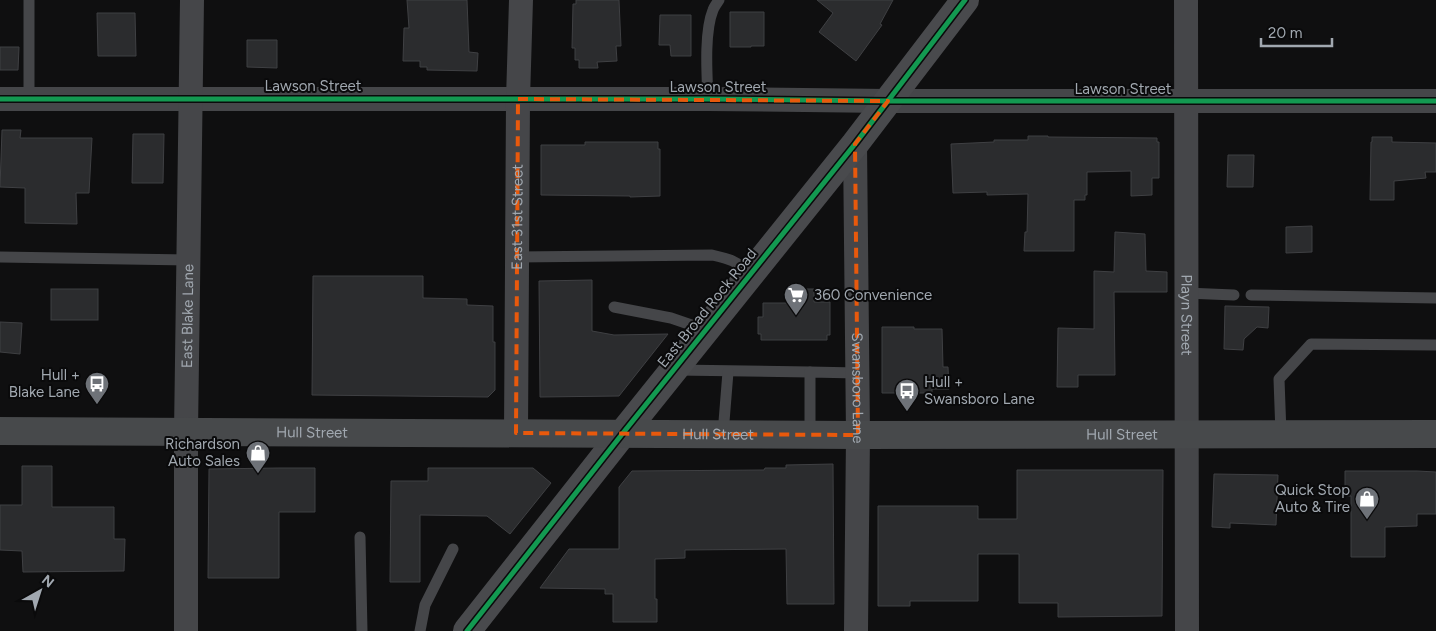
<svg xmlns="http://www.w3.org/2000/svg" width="1436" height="631" viewBox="0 0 1436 631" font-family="Figtree,sans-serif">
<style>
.building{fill:#2b2c2e;stroke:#3f4043}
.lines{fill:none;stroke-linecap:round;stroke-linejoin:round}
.service{stroke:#454649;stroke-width:11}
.minor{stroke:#454649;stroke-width:24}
.secondary{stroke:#494a4d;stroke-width:28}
.primary{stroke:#47494b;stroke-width:28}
.cycleway-casing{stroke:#0a0a0b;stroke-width:8}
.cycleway{stroke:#139951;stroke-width:5}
.marked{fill:none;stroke:#e8590c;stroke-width:4;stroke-dasharray:10 6;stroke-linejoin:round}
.labels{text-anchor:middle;stroke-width:4;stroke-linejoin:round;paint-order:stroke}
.street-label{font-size:15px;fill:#a1a8b0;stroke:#0a0a0b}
.poi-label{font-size:15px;fill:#a1a8b0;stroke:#0a0a0b;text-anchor:end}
</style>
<rect width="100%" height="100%" fill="#0f0f10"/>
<!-- building -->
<g class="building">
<path d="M407,0h60l2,52 9,1 -1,18 -50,-1v-3h-7v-6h-17l1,-33h5z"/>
<path d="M576,0h43l2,46h-5l1,15 -20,1 1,6h-19v-8h-4v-12h-3l1,-44h3z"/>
<path d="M817,0h76l-13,24 2,1 -26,36 -37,-29 14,-19z"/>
<path d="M730,12h34v34h-13v1h-21z"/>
<path d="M97,13h38l1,43h-38z"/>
<path d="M660,15h31v41h-20l-1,-11h-11z"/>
<path d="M247,40h30v28l-30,-1z"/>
<path d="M0,47h19l-1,23h-18z"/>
<path d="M2,130h19l-1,8h72l-3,55h-13l1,31 -52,-1v-35l-25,-1z"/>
<path d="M133,134h31l-1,49h-31z"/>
<path d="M1028,136h20v1l109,1v4h2v36h-7v17l-21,1v-25l-44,1v23h-2v5h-11v51h-50l1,-19h2l1,-38 -41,1v-3l-34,1 -2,-49 43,-2v-2h34z"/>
<path d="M1372,137h20v5l44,1v29h-11l1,6 -32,3v19h-24l1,-58h1z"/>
<path d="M585,142h73v7h2v47l-30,1v-1l-89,-1v-50h44z"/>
<path d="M1228,155h26l-1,32h-26z"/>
<path d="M1312,226v26l-26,1v-26z"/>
<path d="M1115,232l30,2 1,37 21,1v20h-53l1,83h-37v12h-21l1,-59 36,1v-58l20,1z"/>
<path d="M313,276h110v22l44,1v6l26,1v36h2v48l-7,7 -176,-2z"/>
<path d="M592,280v51l22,4 54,-1 -49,62 -79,1 -1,-116z"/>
<rect x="51" y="289" width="47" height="31"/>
<path d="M787,289h27v13h16v33h-3v5h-66v-6h-3v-17h5v-14h24z"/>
<path d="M1225,306l44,1 -1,21 -11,-1 -13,12 -1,11 -19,-1z"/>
<path d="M0,322l22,1 -2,31 -20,-2z"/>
<path d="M882,327h32v2h28l1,38h5l1,22h-17v4h-50z"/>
<path d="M833,464l1,140h-47l-1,-55 -101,1v8l-30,1v40h2v23h-44v-28h-8v-5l-65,-1 29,-39h50v-62l13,-16 132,-1 1,-2h21v-3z"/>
<path d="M22,466h30v41h62v32h11l-1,32 -101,1 -1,-21 -22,-1v-45h22z"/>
<path d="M279,468h36v44h-36v66h-71l1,-109z"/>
<path d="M428,468h105l18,15 -41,51 -23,-18 -67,-1v67h-30l1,-101h37z"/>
<path d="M1017,470h146l-1,146 -104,1v-14h-39v-49h-41v47h-68v5h-32v-100h100v13h39z"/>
<path d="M1345,471h72l19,1v42h-19v12l-32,1v30h-34v-61h-6z"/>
<path d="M1214,474l64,1 -2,50 -46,-2v5l-18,-1z"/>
</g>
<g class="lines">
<!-- service -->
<g class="service">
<path d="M29,99v-99"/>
<path d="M708,99c-1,-24 -4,-67 5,-89 1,-3 4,-7 6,-10"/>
<path d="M0,257l189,3"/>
<path d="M517,257l195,-2c18,4 25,6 38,19"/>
<path d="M1186,293l48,2"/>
<path d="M1251,295l185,3"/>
<path d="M614,307l57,11 35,12"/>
<path d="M676,370l134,2"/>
<path d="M723,434l5,-62"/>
<path d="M1281,434l-2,-55 32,-35 125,1"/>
<path d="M810,435v-63l47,1"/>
<path d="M360,537l2,94"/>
<path d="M420,631l5,-26 28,-56"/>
</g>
<!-- minor -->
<g class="minor">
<path id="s1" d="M1186,0l1,631"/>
<path d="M0,99h708l180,2h548"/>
<path id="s2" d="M855,144l3,291 -2,196"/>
<path id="s3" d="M516,433l2,-334 3,-99"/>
<path id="s4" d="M186,631v-199l6,-432"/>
</g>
<!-- secondary -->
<path class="secondary" d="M467,631l156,-198 232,-289 110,-144"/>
<!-- primary -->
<path class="primary" id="s5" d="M0,431l858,4 578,-1"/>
<defs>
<g id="cycleway">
<path d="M0,99h708l180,2h548"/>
<path d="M467,631l156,-198 232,-289 110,-144"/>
</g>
</defs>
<!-- cycleway casing -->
<use href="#cycleway" class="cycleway-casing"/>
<!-- cycleway -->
<use href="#cycleway" class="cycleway"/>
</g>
<!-- marked area -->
<path class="marked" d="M518,99l370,2 -33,43 3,291 -342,-2z"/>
<!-- icons -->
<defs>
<symbol id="supermarket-pin" viewBox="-11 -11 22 30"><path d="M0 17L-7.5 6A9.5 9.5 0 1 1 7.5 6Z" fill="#6e7278" stroke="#0a0a0b"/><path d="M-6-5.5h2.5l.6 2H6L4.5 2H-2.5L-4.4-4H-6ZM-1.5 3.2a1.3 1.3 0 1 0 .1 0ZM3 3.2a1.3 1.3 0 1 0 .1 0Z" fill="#fff"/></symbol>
<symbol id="bus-pin" viewBox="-11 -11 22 30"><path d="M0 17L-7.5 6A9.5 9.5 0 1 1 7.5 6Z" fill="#6e7278" stroke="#0a0a0b"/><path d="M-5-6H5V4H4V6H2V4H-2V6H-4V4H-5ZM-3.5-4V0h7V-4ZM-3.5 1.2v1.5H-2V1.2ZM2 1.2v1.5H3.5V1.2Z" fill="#fff"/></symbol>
<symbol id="shop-pin" viewBox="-11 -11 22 30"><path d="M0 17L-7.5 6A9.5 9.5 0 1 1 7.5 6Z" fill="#6e7278" stroke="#0a0a0b"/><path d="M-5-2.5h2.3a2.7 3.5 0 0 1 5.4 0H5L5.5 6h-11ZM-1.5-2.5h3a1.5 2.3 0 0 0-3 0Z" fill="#fff"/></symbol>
</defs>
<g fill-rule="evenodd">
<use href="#supermarket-pin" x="782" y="281" width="28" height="38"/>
<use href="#bus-pin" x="83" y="370" width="28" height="38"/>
<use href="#bus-pin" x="893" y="377" width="28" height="38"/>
<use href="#shop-pin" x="244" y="439" width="28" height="38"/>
<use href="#shop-pin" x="1353" y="485" width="28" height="38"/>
</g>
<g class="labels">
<!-- street labels -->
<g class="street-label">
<text x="313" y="91">Lawson Street</text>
<text x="718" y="92">Lawson Street</text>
<text x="1123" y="94">Lawson Street</text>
<text dy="5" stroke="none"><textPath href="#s3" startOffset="216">East 31st Street</textPath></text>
<text transform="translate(707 308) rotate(-51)" y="5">East Broad Rock Road</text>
<text dy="5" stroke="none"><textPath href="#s4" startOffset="315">East Blake Lane</textPath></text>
<text dy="5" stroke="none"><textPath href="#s1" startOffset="315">Playn Street</textPath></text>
<text dy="5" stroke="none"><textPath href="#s2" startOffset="244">Swansboro Lane</textPath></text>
<text dy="5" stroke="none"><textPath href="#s5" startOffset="312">Hull Street</textPath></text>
<text dy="5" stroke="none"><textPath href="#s5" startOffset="718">Hull Street</textPath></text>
<text dy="5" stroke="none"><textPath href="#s5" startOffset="1122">Hull Street</textPath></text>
</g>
<!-- poi labels -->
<g class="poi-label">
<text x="814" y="300" text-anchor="start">360 Convenience</text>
<text x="80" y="380">Hull +<tspan x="80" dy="17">Blake Lane</tspan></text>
<text x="924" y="387" text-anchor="start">Hull +<tspan x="924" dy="17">Swansboro Lane</tspan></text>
<text x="240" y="449">Richardson<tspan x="240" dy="17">Auto Sales</tspan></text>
<text x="1350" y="495">Quick Stop<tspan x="1350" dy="17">Auto &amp; Tire</tspan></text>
</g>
</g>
<!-- north arrow -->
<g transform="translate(40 591) rotate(39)" stroke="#0a0a0b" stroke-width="4" paint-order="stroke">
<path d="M0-4L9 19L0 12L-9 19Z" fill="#a1a8b0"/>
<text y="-8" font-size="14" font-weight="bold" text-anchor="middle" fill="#a1a8b0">N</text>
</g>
<!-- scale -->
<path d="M1261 38v8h71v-8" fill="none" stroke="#a1a8b0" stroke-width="2.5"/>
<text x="1268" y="38" font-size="15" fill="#a1a8b0" stroke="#0a0a0b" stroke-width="4" paint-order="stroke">20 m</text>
</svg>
